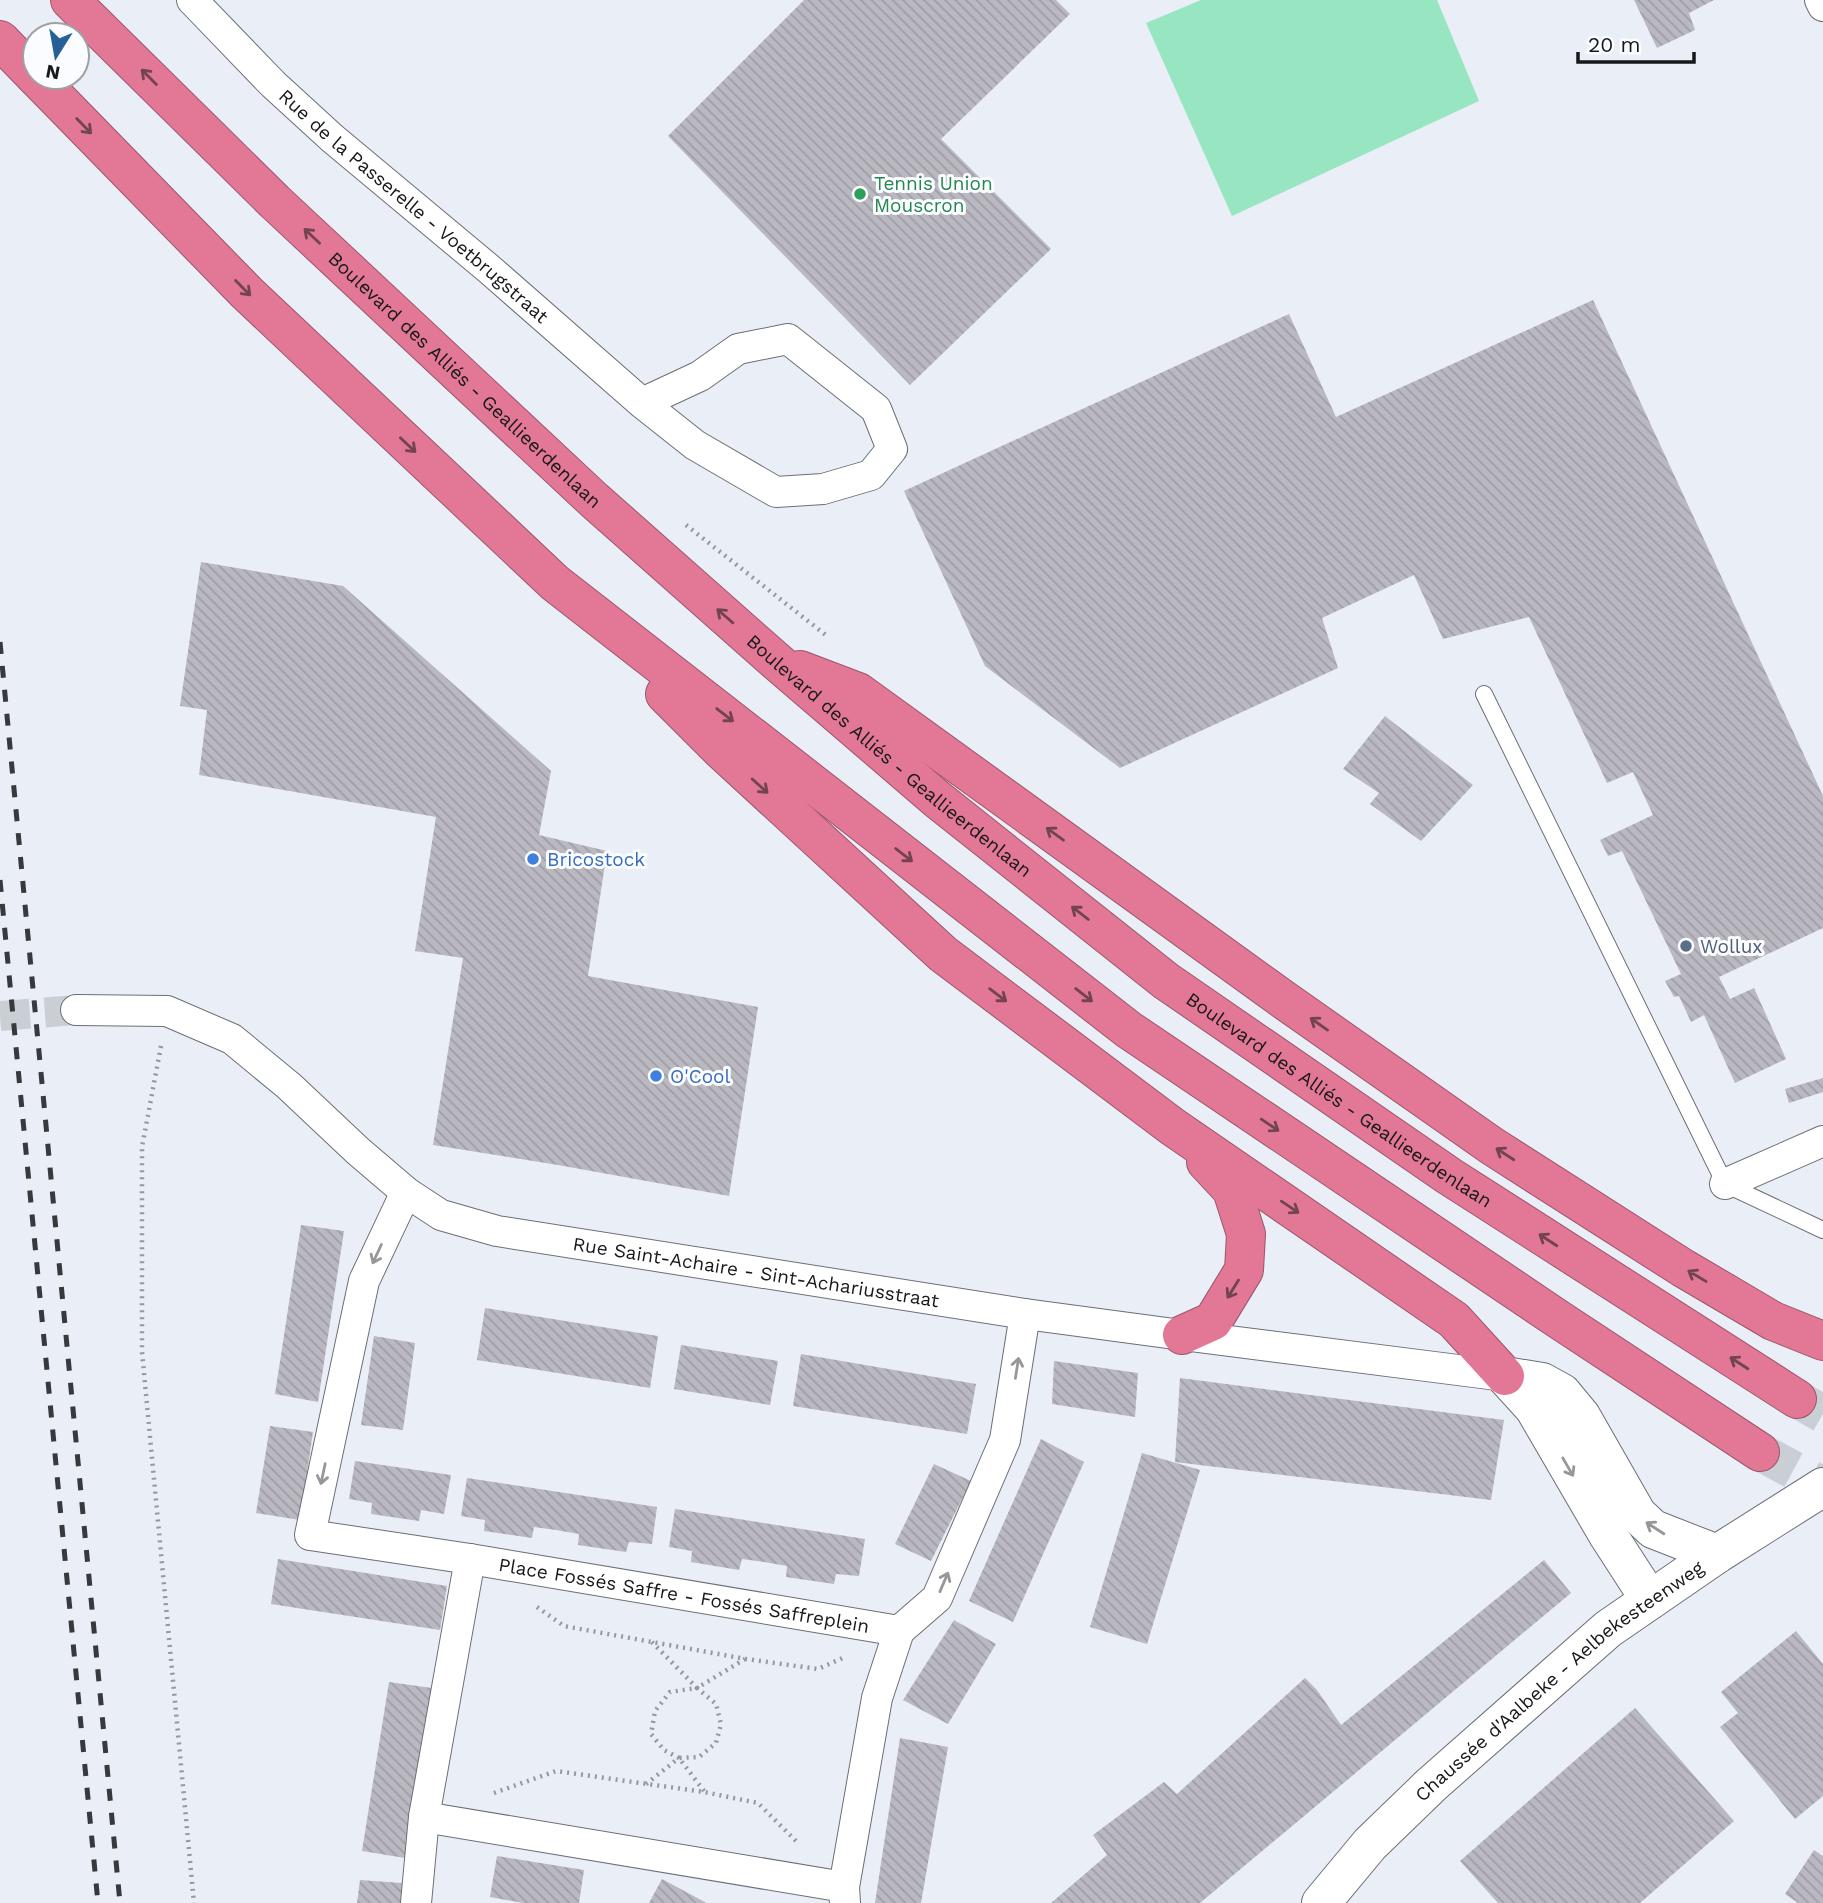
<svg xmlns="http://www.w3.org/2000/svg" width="1823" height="1903" viewBox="0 0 1823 1903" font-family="'Work Sans',sans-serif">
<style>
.garden{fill:#98e6c1}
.building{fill:url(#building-back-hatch)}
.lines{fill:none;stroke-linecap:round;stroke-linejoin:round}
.street-tunnel{stroke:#caced5;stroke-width:30;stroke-dasharray:30 15;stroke-linecap:butt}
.highway-tunnel{stroke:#caced5;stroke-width:38;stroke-dasharray:38 19;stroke-linecap:butt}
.lane-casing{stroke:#6b6f76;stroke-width:18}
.street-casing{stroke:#6b6f76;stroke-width:32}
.secondary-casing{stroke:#6b6f76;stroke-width:40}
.highway-casing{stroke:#9b566a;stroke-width:40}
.path{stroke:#95989e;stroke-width:4.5;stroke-dasharray:2 5;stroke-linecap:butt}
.lane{stroke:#fff;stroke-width:16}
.street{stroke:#fff;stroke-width:30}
.secondary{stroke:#fff;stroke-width:38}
.highway{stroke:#e27895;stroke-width:38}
.rail{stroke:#37393c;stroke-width:5;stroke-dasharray:12 12;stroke-linecap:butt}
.oneway{stroke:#724351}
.oneway2{stroke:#969798}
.leisure-dot{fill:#2e9e5b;stroke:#fafcff;stroke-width:2.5}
.shop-dot{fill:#3f7fe0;stroke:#fafcff;stroke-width:2.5}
.service-dot{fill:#5c6f8a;stroke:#fafcff;stroke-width:2.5}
.labels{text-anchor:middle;stroke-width:6;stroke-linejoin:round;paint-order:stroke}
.leisure-label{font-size:19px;fill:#27864d;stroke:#fafcff;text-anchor:start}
.street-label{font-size:19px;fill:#16181a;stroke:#fafcff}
.shop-label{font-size:19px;fill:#366cbe;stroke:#fafcff;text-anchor:start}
.service-label{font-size:19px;fill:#4e5e75;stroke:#fafcff;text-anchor:start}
</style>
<defs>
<pattern id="building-back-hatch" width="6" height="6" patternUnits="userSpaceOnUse" patternTransform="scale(1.75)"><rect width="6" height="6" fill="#bab9c2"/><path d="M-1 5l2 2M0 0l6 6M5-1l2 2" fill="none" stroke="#9f9ea6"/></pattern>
</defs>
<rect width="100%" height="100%" fill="#eaeef6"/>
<!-- garden -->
<path class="garden" d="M1201,0h236l42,101 -247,115 -86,-193z"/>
<!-- building -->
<g class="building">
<path d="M804,0h252l14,14 -129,125 110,110 -141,136 -242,-249z"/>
<path d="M1634,0h80l-25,13 6,17 -38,18z"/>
<path d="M1593,300l230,496v132l-104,49 11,22 24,-11 32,71 -51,24 -31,-68 -13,7 -12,-26 -5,1 -9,-16 16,-7 -59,-123 -14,5 -8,-16 53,-25 -20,-43 -26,11 -78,-166 -86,22 -29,-64 -92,43 16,50 -218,100 -135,-102 -81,-175 385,-177 47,103z"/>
<path d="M201,562l142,24 208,185 -12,64 68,16 -19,125 170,31 -29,189 -171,-31 -125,-20 30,-187 -48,-7 21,-134 -237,-42 8,-65 -27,-4z"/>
<path d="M1385,716l88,69 -52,56 -51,-37 9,-11 -36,-24z"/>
<path d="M1823,1078v14l-34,11 -4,-14z"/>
<path d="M301,1225l43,6 -26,171 -43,-8z"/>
<path d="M485,1308l173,28 -8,52 -173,-28z"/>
<path d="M374,1336l41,7 -12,87 -42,-5z"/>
<path d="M681,1345l97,16 -8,44 -96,-16z"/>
<path d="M801,1354l175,30 -9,50 -174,-28z"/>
<path d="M1054,1361l84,12 -3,44 -83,-13z"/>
<path d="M1180,1378l324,42 -13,80 -316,-38z"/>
<path d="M270,1426l43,6 -13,88 -44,-7z"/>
<path d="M1041,1439l43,23 -71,160 -44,-21z"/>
<path d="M1142,1453l58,17 -53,174 -57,-17z"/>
<path d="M355,1461l96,14 -7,39 -23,-4 -2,11 -48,-7 1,-11 -23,-4z"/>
<path d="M934,1464l37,17 -40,80 -36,-17z"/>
<path d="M467,1478l190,29 -5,37 -23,-2 -3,10 -48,-7 1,-11 -23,-4 -22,-3 -2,11 -48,-7 1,-11 -24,-4z"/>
<path d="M675,1509l190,30 -6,37 -23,-2 -2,10 -48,-7 1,-11 -23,-4 -22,-3 -3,11 -48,-8 1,-11 -23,-4z"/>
<path d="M278,1559l169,27 -7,44 -169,-26z"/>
<path d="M1544,1560l27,33 -371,310h-149l56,-48 -14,-20 71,-53 13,12 128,-116 12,12 24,35z"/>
<path d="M954,1620l42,24 -48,80 -45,-24z"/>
<path d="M1796,1631l27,33v132l-28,23 -75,-92 18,-14 -17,-21z"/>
<path d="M389,1682l43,6 -27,170 -43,-7z"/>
<path d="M1635,1708l99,113 -94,82h-142l-38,-42z"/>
<path d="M900,1738l48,9 -27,156h-46z"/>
<path d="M1814,1850l9,6v47h-25l-13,-9z"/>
<path d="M497,1856l87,14 -5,33h-56l-33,-6z"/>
<path d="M662,1879l39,21 5,3h-57z"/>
<path d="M360,1880l42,3 -1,20h-44z"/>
</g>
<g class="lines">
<!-- street-tunnel -->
<path class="street-tunnel" d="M0,1016l76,-6"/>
<!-- highway-tunnel -->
<g class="highway-tunnel">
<path d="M1797,1399l26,15"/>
<path d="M1760,1452l63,34"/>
</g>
<defs>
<path id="lane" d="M1484,694l241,490 98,46"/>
<g id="street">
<path id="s1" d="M192,0l81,84 59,54 157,131 153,134 53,42 81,47 47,-3 48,-14 21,-26 -16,-40 -88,-70 -50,10 -38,27 -58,27"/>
<path d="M1820,0l3,6"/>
<path id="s2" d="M76,1010l91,1 65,28 57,47 69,65 48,41 35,23 56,16 528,83 157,21 323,41"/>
<path d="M1725,1184l98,-43"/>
<path id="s3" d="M406,1192l-42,89 -54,254 160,24 429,72"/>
<path d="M424,1817l420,70"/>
<path d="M416,1903l8,-86 46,-258"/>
<path d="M845,1903l-1,-16 33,-189 22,-67 38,-33 68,-158 20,-126"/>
</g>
<g id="secondary">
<path d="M1505,1376l37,6 20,11 19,23 56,98 16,15 64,25"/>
<path d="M1505,1376l29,32 74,127 42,65"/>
<path id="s4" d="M1321,1903l49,-59 61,-59 177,-156 109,-75 106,-67"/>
</g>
<g id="highway">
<path id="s5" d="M70,0l205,202 319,298 182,161 162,139 228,181 283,195 348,223"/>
<path d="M0,40l35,36"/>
<path d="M36,77l211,216 308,290 574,447 429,289 202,133"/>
<path d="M800,670l58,22 426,308 208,146 191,122 90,53 50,20"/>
<path d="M665,694l56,56 222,204 230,173 281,193 51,56"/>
<path d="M1182,1335l31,-14 31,-51 2,-36 -14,-44 -26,-28"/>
</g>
</defs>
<!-- lane casing -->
<use href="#lane" class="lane-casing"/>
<!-- street casing -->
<use href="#street" class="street-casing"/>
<!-- secondary casing -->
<use href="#secondary" class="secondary-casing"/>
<!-- highway casing -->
<use href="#highway" class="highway-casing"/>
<!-- path -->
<g class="path">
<path d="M686,525l141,111"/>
<path d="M161,1046l-19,101v205l52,551"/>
<path d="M537,1607l27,19 182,33 72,10 27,-12"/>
<path d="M646,1784l33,-26 -15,-8 -13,-16 4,-23 15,-19 27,-4 -45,-46"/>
<path d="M704,1791l-25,-33 20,-1 17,-14 5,-19 -5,-20 -19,-16 48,-29"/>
<path d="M494,1793l62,-22 148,21 54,11 40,40"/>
</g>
<!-- lane -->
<use href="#lane" class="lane"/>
<!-- street -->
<use href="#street" class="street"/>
<!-- secondary -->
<use href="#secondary" class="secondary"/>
<!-- highway -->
<use href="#highway" class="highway"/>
<!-- rail -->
<g class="rail">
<path d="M0,642l120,1261"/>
<path d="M0,880l98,1023"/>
</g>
</g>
<!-- one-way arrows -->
<defs><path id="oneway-shaft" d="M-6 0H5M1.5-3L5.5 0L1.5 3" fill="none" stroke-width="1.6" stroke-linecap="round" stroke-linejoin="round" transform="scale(1.75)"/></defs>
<g class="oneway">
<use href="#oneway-shaft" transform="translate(149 77) rotate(-135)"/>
<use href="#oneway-shaft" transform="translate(84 126) rotate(46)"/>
<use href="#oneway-shaft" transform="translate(312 236) rotate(-137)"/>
<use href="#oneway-shaft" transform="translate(243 288) rotate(45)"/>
<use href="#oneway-shaft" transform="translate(408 445) rotate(43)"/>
<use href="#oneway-shaft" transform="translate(725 616) rotate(-139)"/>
<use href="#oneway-shaft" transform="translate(725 715) rotate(38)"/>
<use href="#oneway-shaft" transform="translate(760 786) rotate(42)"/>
<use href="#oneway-shaft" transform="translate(1055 834) rotate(-144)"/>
<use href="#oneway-shaft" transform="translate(904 855) rotate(38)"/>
<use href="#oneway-shaft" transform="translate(1080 913) rotate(-142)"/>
<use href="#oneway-shaft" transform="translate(998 995) rotate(37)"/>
<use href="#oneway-shaft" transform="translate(1084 995) rotate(38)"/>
<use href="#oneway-shaft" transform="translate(1319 1024) rotate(-145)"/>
<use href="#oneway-shaft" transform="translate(1270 1125) rotate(34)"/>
<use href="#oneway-shaft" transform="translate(1505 1154) rotate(-147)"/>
<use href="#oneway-shaft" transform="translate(1290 1207) rotate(34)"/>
<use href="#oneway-shaft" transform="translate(1548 1240) rotate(-147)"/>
<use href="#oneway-shaft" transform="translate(1697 1276) rotate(-149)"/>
<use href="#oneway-shaft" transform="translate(1233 1289) rotate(122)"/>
<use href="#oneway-shaft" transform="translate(1739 1363) rotate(-147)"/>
</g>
<g class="oneway2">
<use href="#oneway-shaft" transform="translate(377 1254) rotate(115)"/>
<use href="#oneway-shaft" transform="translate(1017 1368) rotate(-81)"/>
<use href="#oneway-shaft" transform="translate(1568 1467) rotate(60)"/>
<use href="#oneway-shaft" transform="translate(323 1474) rotate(102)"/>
<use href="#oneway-shaft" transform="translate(1655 1528) rotate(-147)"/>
<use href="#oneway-shaft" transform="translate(944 1582) rotate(-67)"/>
</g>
<!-- markers -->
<circle class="leisure-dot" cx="860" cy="194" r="7"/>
<g class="shop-dot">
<circle cx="533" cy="859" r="7"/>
<circle cx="656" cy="1076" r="7"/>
</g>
<circle class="service-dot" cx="1686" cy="946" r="7"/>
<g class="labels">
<!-- leisure labels -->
<g class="leisure-label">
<text x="874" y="190">Tennis Union<tspan x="874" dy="22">Mouscron</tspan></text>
</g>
<!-- street labels -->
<g class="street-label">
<text dy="7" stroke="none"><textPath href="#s1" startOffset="303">Rue de la Passerelle - Voetbrugstraat</textPath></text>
<text dy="7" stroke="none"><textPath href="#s5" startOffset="548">Boulevard des Alliés - Geallieerdenlaan</textPath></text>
<text dy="7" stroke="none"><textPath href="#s5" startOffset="1115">Boulevard des Alliés - Geallieerdenlaan</textPath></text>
<text dy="7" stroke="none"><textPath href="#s5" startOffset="1682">Boulevard des Alliés - Geallieerdenlaan</textPath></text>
<text dy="7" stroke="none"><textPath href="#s2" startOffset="756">Rue Saint-Achaire - Sint-Achariusstraat</textPath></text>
<text dy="7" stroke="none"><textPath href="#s3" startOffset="737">Place Fossés Saffre - Fossés Saffreplein</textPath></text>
<text dy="7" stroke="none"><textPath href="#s4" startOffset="327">Chaussée d'Aalbeke - Aelbekesteenweg</textPath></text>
</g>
<!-- shop labels -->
<g class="shop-label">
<text x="547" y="866">Bricostock</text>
<text x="670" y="1083">O'Cool</text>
</g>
<!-- service labels -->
<g class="service-label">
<text x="1700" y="953">Wollux</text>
</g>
</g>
<!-- north arrow -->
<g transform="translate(56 56) rotate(191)"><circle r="33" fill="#fafcff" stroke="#9fa1a3" stroke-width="2"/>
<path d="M0-5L12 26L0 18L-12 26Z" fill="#275f97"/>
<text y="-10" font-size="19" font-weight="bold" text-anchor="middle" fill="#16181a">N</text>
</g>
<!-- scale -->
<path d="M1578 52v10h116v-10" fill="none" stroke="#16181a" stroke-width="3.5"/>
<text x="1588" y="52" font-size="21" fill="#16181a" stroke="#fafcff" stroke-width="5" paint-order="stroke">20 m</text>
</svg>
